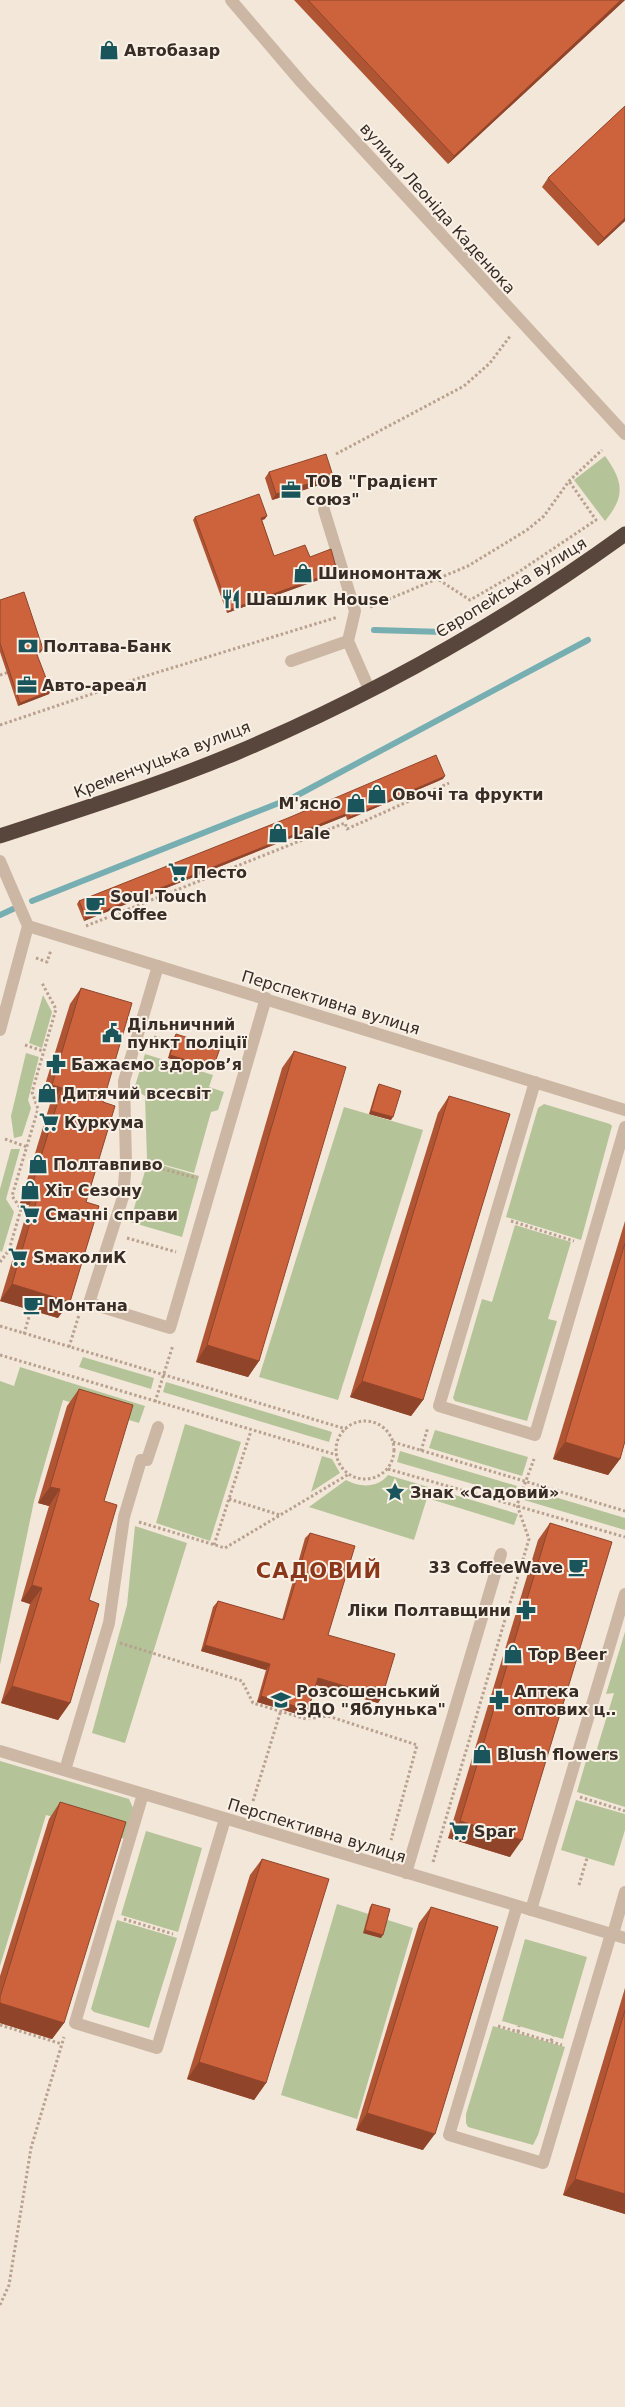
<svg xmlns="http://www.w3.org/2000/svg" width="625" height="2407" viewBox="0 0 625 2407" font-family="'DejaVu Sans',sans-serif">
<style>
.green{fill:#b4c398}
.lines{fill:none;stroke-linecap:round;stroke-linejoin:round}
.stream{stroke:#76aeb2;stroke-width:6}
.path{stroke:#b8a18f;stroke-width:3;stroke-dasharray:2.5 2.5;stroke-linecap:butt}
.minor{stroke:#ccb7a4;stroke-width:12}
.highway{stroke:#58463d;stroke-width:15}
.wall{fill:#b05534}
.shaded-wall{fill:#90452b}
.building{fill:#cd633d;stroke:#90452b}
.labels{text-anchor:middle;stroke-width:4;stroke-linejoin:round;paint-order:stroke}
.poi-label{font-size:16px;font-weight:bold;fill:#372c26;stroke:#faf1e6;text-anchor:start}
.street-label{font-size:16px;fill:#372c26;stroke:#faf1e6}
.district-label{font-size:21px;font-weight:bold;letter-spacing:1px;fill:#8b371b;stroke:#faf1e6}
</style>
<rect width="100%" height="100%" fill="#f3e7d9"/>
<!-- green -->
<g class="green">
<path d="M605,456c19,26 20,41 0,65l-31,-41z"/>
<path d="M43,995l9,17 -10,36 -13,-5z"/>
<path d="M26,1053l13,4 -11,43 3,8 -9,28 -8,2 -3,-22z"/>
<path d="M145,1054l68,21 -4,12 15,5 -6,18 -7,2 -17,61 -47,-13 -2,-64 -11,-7z"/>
<path d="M544,1104l66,20 2,2 -31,114 -75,-23 32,-109z"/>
<path d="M344,1107l79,23 -85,270 -79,-23z"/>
<path d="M11,1149h9l-14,50 8,13 -12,40 -2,-1v-62z"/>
<path d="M148,1161l51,15 -17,61 -52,-15z"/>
<path d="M515,1225l56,17 -23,77 9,2 -30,100 -72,-20 -2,-3 29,-99 10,3z"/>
<path d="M83,1357l71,21 -3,11 -72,-22z"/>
<path d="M20,1367l125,39 -6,17 -76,-23 -29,101 -34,164v-284l14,5z"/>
<path d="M166,1382l166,50 -3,10 -166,-50z"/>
<path d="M185,1424l56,18 -31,99 -54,-18z"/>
<path d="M435,1430l93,27 -6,19 -93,-28z"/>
<path d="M400,1451l117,35 -3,10 -117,-34z"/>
<path d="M322,1456l10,3 8,14 -29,19z"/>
<path d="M388,1475l130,39 -4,11 -87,-27 -13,42 -105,-33 37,-27c14,8 32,8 42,-5z"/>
<path d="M528,1489l97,29v12l-101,-30z"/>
<path d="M135,1526l52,17 -62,200 -33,-10 35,-128z"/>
<path d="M625,1632v175l-48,-15 11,-38 8,-2 18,-59 -8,1z"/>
<path d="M0,1761l129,38 4,9 -8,31 -79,-24 -46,151z"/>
<path d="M576,1800l49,14v16l-11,36 -53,-16z"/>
<path d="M146,1831l56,17 -24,84 -57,-17z"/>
<path d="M337,1904l76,24 -56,191 -76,-24z"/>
<path d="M117,1920l60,18 -28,90 -55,-16 -3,-3z"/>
<path d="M525,1939l62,18 -24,82 -61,-18z"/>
<path d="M493,2026l72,21 -27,88 -5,10 -65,-18 -2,-4v-9z"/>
</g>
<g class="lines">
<!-- stream -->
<g class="stream">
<path d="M374,630l70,2"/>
<path d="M32,901l262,-104 294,-157"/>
<path d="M0,915l13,-6"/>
</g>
<!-- path -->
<g class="path">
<path d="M336,454l128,-68 26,-23 21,-28"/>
<path d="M439,580l31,20 47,-27 79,-53 -27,-39"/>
<path d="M370,607l98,-41 59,-36 17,-14 25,-35 33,-31"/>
<path d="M0,675l9,-3"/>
<path d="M0,725l139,-47 199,-61"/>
<path d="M86,926l259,-103 2,6 102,-46"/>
<path d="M36,958l11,4 4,-12"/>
<path d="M154,1037l19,5"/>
<path d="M25,1045l18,6"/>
<path d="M5,1139l22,8"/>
<path d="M143,1164l54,14"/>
<path d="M511,1221l63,20"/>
<path d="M127,1238l49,14"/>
<path d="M0,1262l9,-12 12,-41 -9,-13 26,-87 -6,-17 24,-83 -14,-26"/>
<path d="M0,1326l346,103"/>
<path d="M24,1334l7,-24"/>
<path d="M69,1347l10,-32"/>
<path d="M0,1355l337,100"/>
<path d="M155,1402l18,-57"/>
<circle cx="365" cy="1450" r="29"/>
<path d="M393,1442l232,69"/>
<path d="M421,1451l7,-24"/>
<path d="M388,1469l237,68"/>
<path d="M229,1499l51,16"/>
<path d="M139,1522l86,26 124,-74"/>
<path d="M214,1545l37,-114"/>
<path d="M120,1643l122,38 11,22 53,16 22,-3 89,29 -26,95"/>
<path d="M580,1797l45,14"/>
<path d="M253,1801l28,-91"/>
<path d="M433,1862l96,-323 -12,-34 17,-46"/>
<path d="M579,1885l8,-27"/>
<path d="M124,1919l49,15"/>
<path d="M0,2025l62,19"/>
<path d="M498,2026l64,19"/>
<path d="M518,2032l1,-6"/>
<path d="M551,2041l2,-5"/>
<path d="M0,2305l9,-20 22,-137 33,-111"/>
</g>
<!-- minor -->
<g class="minor">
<path d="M231,0l71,83 323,351"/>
<path d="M324,510l31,101 -7,30 21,48"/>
<path d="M291,661l57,-20"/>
<path d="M0,861l28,65 -28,104"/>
<path d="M28,926l597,184"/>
<path d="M158,966l-34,115 2,81 -3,35 -34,106 81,25 96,-330"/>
<path d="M535,1082l-96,324 96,29 90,-308"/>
<path d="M0,1751l625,187"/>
<path d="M65,1770l44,-147 15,-106 17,-57h6l11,-33"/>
<path d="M143,1794l-68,229 82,25 68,-229"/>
<path d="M406,1873l95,-319"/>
<path d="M517,1906l-68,229 94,28 68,-229"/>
<path d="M531,1910l94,-316"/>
<path d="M613,1934l12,-42"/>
</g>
<!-- highway -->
<path class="highway" d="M0,836c79,-26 159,-51 236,-83 137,-58 269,-132 389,-219"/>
</g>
<!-- wall -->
<g class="wall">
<path d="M294,0h331l-177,164z"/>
<path d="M625,106v115l-27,25 -56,-59 6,-9z"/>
<path d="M269,472l64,4 -4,6 -57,18 -7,-22z"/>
<path d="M195,517l70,2 -3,1 12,36 36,1 25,17 -108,39 -34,-93z"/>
<path d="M0,600l41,52 -4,2 12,40 -31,12 -18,-54z"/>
<path d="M443,779l-96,41 -1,-4 -262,105 -7,-17 2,-3z"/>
<path d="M81,988l22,114 -17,100 -28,116 -58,-17 29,-96 -9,-2 30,-99 -10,-3 30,-97z"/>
<path d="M176,1034l37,34 -2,3 -43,-13 6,-21z"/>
<path d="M294,1051l-35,310 -11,16 -52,-15 86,-294z"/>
<path d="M379,1084l12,36 -22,-6 8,-27z"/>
<path d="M449,1096l-26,304 -12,16 -61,-19 88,-284z"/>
<path d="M625,1221v220l-5,18 -12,16 -55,-16z"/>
<path d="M79,1389l25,112 -15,99 -19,103 -12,17 -57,-17 29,-99 -9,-3 28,-95 -11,-3 29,-97z"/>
<path d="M550,1523l-40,334 -62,-19 90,-298z"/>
<path d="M310,1533l18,102 54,62 -4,6 -62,-18 -8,25 -4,6 -47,-14 9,-32 -65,-19 12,-44 5,-6 64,19 23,-82z"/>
<path d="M60,1802l4,221 -12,16 -52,-16v-47l49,-157z"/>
<path d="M262,1859l4,224 -12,17 -67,-21 63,-204z"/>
<path d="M372,1904l9,34 -18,-5 7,-26z"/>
<path d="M431,1907l-8,243 -67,-20 63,-207z"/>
<path d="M625,1988v226l-62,-19z"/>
</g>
<!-- shaded-wall -->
<g class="shaded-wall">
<path d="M621,0h4l-177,164 6,-8z"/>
<path d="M625,218v3l-27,25 6,-8z"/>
<path d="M333,476l-4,6 -57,18 4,-6z"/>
<path d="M267,516l-2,3 -6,2 2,-3z"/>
<path d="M337,571l-2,3 -108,39 2,-3z"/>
<path d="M43,649l-2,3 -7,3 2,-3z"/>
<path d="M51,691l-2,3 -31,12 2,-3z"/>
<path d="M445,776l-2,3 -96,41 3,-3z"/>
<path d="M348,813l-2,3 -262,105 2,-3z"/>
<path d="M170,1055l43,13 -2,3 -43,-13z"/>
<path d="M52,1085l10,3 -12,16 -10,-3z"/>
<path d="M371,1111l22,6 -2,3 -22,-6z"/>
<path d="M32,1186l8,3 -11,16 -9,-2z"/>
<path d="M12,1284l58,18 -12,16 -58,-17z"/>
<path d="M207,1345l52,16 -11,16 -52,-15z"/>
<path d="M362,1381l61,19 -12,16 -61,-19z"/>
<path d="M565,1442l55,17 -12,16 -55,-16z"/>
<path d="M50,1487l10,2 -11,17 -11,-3z"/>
<path d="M32,1585l10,3 -12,16 -9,-3z"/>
<path d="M205,1645l65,19 -4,6 -65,-19z"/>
<path d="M318,1678l64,19 -4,6 -64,-19z"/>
<path d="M12,1686l58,17 -12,17 -57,-17z"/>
<path d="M261,1696l47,14 -4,6 -47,-14z"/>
<path d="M460,1821l62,19 -12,17 -62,-19z"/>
<path d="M365,1930l18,5 -2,3 -18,-5z"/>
<path d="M0,2003l64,20 -12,16 -52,-16z"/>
<path d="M199,2062l67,21 -12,17 -67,-21z"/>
<path d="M367,2113l68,21 -12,16 -67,-20z"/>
<path d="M575,2179l50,15v20l-62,-19z"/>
</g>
<!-- building -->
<g class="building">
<path d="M308,0h313l-167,156z"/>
<path d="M625,106v112l-21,20 -56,-60z"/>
<path d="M326,454l7,22 -57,18 -7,-22z"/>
<path d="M259,494l8,22 -6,2 13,38 31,-11 5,12 21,-8 6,22 -108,39 -34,-93z"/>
<path d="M24,592l19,57 -7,3 15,39 -31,12 -20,-60v-43z"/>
<path d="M436,755l9,21 -95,41 -2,-4 -262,105 -7,-17 209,-83z"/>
<path d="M81,988l51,15 -29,99 12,4 -29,96 13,4 -29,96 -58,-18 28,-95 -8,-3 30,-98 -10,-3z"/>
<path d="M176,1034l44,14 -7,20 -43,-13z"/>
<path d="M294,1051l52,16 -87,294 -52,-16z"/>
<path d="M379,1084l22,7 -8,26 -22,-6z"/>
<path d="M449,1096l61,18 -87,286 -61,-19z"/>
<path d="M625,1243v198l-5,18 -55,-17z"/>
<path d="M79,1389l54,16 -29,96 13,4 -28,95 10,4 -29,99 -58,-17 30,-98 -10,-3 28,-96 -10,-2z"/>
<path d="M550,1523l62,19 -90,298 -62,-19z"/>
<path d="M310,1533l45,13 -27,89 67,19 -13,43 -64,-19 -10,32 -47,-14 9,-32 -65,-19 13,-44 66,19z"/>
<path d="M60,1802l66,20 -62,201 -64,-20v-6z"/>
<path d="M262,1859l67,20 -63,204 -67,-21z"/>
<path d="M372,1904l18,5 -7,26 -18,-5z"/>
<path d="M431,1907l67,20 -63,207 -68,-21z"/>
<path d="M625,2010v184l-50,-15z"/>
</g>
<!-- icons -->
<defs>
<symbol id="shop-bare" viewBox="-9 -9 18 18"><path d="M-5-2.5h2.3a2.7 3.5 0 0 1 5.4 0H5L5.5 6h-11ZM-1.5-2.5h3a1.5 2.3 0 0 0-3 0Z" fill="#19555b" stroke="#faf1e6" stroke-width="2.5" paint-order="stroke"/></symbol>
<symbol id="office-bare" viewBox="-9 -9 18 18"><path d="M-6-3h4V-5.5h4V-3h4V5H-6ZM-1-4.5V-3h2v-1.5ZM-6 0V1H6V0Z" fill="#19555b" stroke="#faf1e6" stroke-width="2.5" paint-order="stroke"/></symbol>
<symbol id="restaurant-bare" viewBox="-9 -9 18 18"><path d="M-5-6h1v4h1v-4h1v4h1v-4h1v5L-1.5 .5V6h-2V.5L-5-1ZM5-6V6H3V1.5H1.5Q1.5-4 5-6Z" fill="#19555b" stroke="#faf1e6" stroke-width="2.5" paint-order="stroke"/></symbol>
<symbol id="bank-bare" viewBox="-9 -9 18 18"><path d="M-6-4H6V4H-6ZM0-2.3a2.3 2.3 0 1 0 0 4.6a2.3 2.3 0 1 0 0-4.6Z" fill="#19555b" stroke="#faf1e6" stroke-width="2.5" paint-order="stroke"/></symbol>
<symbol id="supermarket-bare" viewBox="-9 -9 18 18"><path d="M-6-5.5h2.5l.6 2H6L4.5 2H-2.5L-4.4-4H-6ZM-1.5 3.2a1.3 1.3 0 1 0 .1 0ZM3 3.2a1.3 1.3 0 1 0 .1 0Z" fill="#19555b" stroke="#faf1e6" stroke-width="2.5" paint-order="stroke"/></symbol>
<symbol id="cafe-bare" viewBox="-9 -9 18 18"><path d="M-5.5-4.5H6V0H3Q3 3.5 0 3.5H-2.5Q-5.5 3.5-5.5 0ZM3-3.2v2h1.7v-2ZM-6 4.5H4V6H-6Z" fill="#19555b" stroke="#faf1e6" stroke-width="2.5" paint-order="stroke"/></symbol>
<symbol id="civic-bare" viewBox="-9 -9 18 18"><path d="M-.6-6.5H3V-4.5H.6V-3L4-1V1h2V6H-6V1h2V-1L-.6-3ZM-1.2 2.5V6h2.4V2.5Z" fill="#19555b" stroke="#faf1e6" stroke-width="2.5" paint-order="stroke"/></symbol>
<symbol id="pharmacy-bare" viewBox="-9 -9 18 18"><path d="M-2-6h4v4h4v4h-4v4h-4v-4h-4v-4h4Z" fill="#19555b" stroke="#faf1e6" stroke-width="2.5" paint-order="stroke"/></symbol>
<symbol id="sight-bare" viewBox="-9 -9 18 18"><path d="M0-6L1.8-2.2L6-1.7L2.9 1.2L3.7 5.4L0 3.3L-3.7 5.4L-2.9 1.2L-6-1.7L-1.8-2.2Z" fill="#19555b" stroke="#faf1e6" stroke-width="2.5" paint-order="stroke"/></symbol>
<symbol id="school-bare" viewBox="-9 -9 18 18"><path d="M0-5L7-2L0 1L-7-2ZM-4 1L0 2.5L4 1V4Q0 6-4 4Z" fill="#19555b" stroke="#faf1e6" stroke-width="2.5" paint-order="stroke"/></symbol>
</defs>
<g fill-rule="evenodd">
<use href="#shop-bare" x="95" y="36" width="28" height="28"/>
<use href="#office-bare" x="277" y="476" width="28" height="28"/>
<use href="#shop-bare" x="289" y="559" width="28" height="28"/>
<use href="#restaurant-bare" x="217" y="585" width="28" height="28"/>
<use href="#bank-bare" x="14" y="632" width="28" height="28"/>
<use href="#office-bare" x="13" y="671" width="28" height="28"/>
<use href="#shop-bare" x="363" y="780" width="28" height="28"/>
<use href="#shop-bare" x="342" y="789" width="28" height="28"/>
<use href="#shop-bare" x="264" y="819" width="28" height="28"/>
<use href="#supermarket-bare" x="164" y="858" width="28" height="28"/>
<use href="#cafe-bare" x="81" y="891" width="28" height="28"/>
<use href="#civic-bare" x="98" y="1019" width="28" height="28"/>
<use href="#pharmacy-bare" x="42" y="1050" width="28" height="28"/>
<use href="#shop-bare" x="33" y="1079" width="28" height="28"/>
<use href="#supermarket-bare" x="35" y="1108" width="28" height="28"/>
<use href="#shop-bare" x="24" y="1150" width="28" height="28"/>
<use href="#shop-bare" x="16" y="1176" width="28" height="28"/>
<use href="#supermarket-bare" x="16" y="1200" width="28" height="28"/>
<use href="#supermarket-bare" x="4" y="1243" width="28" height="28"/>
<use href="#cafe-bare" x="19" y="1291" width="28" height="28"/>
<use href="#sight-bare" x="381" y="1478" width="28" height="28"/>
<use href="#cafe-bare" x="564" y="1553" width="28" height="28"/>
<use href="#pharmacy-bare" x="512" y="1596" width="28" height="28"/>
<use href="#shop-bare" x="499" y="1640" width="28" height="28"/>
<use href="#school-bare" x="267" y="1686" width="28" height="28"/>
<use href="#pharmacy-bare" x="485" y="1686" width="28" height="28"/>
<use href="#shop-bare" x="468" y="1740" width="28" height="28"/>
<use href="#supermarket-bare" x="445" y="1817" width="28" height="28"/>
</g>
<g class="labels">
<!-- poi labels -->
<g class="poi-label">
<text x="124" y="56">Автобазар</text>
<text x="306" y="487">ТОВ "Градієнт<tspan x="306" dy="18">союз"</tspan></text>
<text x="318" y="579">Шиномонтаж</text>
<text x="246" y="605">Шашлик House</text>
<text x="43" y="652">Полтава-Банк</text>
<text x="42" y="691">Авто-ареал</text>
<text x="392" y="800">Овочі та фрукти</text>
<text x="341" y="809" text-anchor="end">М'ясно</text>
<text x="293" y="839">Lale</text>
<text x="193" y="878">Песто</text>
<text x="110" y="902">Soul Touch<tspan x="110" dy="18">Coffee</tspan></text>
<text x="127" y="1030">Дільничний<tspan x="127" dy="18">пункт поліції</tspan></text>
<text x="71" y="1070">Бажаємо здоровʼя</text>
<text x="62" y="1099">Дитячий всесвіт</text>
<text x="64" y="1128">Куркума</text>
<text x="53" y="1170">Полтавпиво</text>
<text x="45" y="1196">Хіт Сезону</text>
<text x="45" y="1220">Смачні справи</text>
<text x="33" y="1263">SмаколиК</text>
<text x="48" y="1311">Монтана</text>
<text x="410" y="1498">Знак «Садовий»</text>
<text x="563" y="1573" text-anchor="end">33 CoffeeWave</text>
<text x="511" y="1616" text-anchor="end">Ліки Полтавщини</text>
<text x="528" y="1660">Top Beer</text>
<text x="296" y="1697">Розсошенський<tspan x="296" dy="18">ЗДО "Яблунька"</tspan></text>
<text x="514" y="1697">Аптека<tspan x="514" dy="18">оптових ц‥</tspan></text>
<text x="497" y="1760">Blush flowers</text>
<text x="474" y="1837">Spar</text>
</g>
<!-- street labels -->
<g class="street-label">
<text transform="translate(438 208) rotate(48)" y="6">вулиця Леоніда Каденюка</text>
<text transform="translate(511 587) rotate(-32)" y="6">Європейська вулиця</text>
<text transform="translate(162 759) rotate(-21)" y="6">Кременчуцька вулиця</text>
<text transform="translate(331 1002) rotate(17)" y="6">Перспективна вулиця</text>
<text transform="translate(317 1830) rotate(17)" y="6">Перспективна вулиця</text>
</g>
<!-- district labels -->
<g class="district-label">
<text x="319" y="1578">САДОВИЙ</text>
</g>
</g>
</svg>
